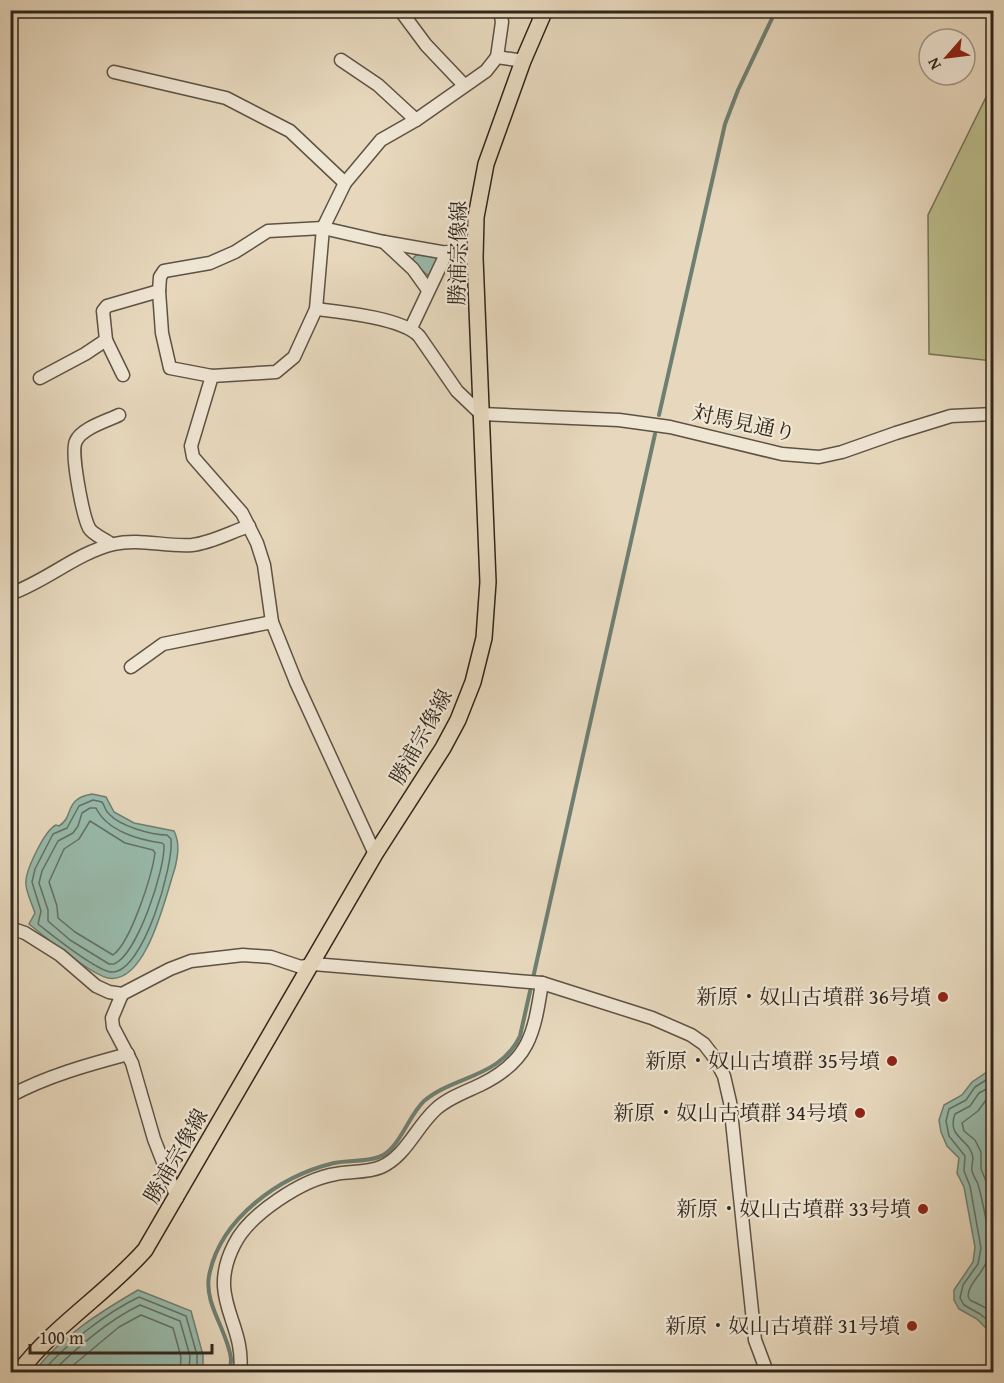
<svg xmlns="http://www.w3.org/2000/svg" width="1004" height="1383" viewBox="0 0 1004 1383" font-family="'Gentium Book Plus','Noto Serif JP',serif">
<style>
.green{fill:#bbbd8d;stroke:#767254;stroke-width:1.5}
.water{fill:#98bbac;stroke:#6e7f72;stroke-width:1.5}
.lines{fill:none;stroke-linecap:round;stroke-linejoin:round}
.shore{stroke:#647064;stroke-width:1.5}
.stream{stroke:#6e7f72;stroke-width:4}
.minor-casing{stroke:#5e5244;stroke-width:15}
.major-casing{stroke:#30261c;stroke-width:18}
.minor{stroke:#efe6d4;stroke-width:12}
.major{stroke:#e7d8bd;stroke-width:15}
.poi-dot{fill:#8f2418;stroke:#efe6d4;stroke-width:2}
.labels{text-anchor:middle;stroke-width:4.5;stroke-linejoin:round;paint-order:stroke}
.street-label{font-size:21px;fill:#30261c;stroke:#efe6d4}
.poi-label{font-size:21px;fill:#30261c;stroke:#efe6d4;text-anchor:end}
</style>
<rect width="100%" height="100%" fill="#e7d8bd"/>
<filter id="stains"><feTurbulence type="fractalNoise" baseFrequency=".00333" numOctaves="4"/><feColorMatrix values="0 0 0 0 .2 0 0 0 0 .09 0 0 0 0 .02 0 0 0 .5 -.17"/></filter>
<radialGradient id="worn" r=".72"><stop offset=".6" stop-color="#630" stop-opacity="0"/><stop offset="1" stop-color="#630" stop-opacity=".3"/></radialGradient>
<!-- green -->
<path class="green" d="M993,83v278l-64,-7 -1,-139z"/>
<!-- water -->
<g class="water">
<path d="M416,255l23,2 -9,20 -19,-16z"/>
<path d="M92,794l14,3 8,15 20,11 40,8c6,12 4,24 1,37 -9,26 -28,117 -67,110 -18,-4 -63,-41 -79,-54l6,-11c-3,-9 -8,-19 -9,-28 -2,-13 19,-55 30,-60l3,1c16,-10 4,-27 33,-32z"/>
<path d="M993,1068v263l-6,-2 -10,-10 -18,-10 -5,-9v-10l19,-28 2,-15 -11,-60 -7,-14 2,-15 -12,-12 -6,-14 -2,-12 5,-15 18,-10 10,-13z"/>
<path d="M138,1290l53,21 12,44v17h-169c26,-35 68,-61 104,-82z"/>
</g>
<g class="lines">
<!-- shore -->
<g class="shore">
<path d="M93,800l9,2c3,4 3,9 7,12 11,12 42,21 58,21l4,4c3,26 -28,134 -59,133 -15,0 -61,-38 -74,-48l3,-13 -9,-29 3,-13 18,-35 14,-6 12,-22z"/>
<path d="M90,808h6c11,23 43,32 66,35l2,2c1,25 -27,110 -50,119h-5l-39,-24 -22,-19v-11l-9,-27 3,-12 16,-30 15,-8 5,-7 4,-13z"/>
<path d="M90,821l35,22 28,7 2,3c-3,22 -24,89 -42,102l-38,-23 -17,-14 -1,-12 -8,-24 15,-33 15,-10z"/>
<path d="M994,1075l-19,12 -9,13 -17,9 -3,12 3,15 16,20 -1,15 6,15 11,62 -3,16 -15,21 -3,13 4,7 16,9 14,11"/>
<path d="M994,1085l-15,8 -9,13 -15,8c-9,24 16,25 18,44 0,4 -2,9 -1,13 1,4 4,9 6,13 5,19 13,53 10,72 -2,16 -19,25 -20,40l2,4 16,8 8,9"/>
<path d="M994,1095l-8,5 -8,11 -16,12 2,8 11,9 6,12v17l5,12 8,35"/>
<path d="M42,1372c24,-28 64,-59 97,-75l47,19 11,39v17"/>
<path d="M52,1372c26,-25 55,-51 88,-67l40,16 10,35 -1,16"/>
<path d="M65,1372l54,-45 22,-12 32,13 8,29 -1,15"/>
</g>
<!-- stream -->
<g class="stream">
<path d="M659,415l66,-291 13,-34 38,-80"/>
<path d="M230,1372c0,-4 1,-9 1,-13 -3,-28 -27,-54 -22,-83 11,-58 71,-100 125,-113 15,-3 31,-1 45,-6 20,-7 29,-41 45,-56 31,-26 76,-23 96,-65l135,-602"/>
</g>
<defs>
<g id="minor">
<path d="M400,10l26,35 38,40"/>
<path d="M497,57l5,-35 -2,-12"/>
<path d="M341,60l37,25 38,35"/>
<path d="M114,72l112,26 64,33 55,52"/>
<path d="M384,242l29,27 15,21"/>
<path d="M159,291l3,42 8,35 42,8"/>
<path d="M316,309c25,3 86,9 103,27l38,55 24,23 138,6 51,7 112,27 37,3 23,-5 54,-19 55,-17 43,-2"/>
<path d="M411,328l36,-76"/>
<path d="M106,340l17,35"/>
<path d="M40,378l45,-24 21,-14 -3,-29 4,-5 52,-15 1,-14 4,-6 46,-8 25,-11 33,-21 55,-3 61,14 91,16"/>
<path d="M111,544c-6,-5 -18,-9 -22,-16 -6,-12 -19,-76 -13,-87 6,-13 31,-20 43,-26"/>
<path d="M10,594c37,-13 66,-41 104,-50 25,-6 52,3 78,1 19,-2 39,-13 57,-19"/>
<path d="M131,667l32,-23 109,-22"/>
<path d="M375,854l-79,-172 -24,-60 -8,-57 -7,-22 -15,-30 -49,-56 -2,-11 21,-70 64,-4 18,-15 22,-48 7,-81 22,-45 36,-43 35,-20 70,-49 11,-14 26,4"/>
<path d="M10,928l15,5 35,22 36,31 13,6 13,2 48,-25 21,-8 52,-6 28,2 30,10 12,-3 229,19 110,35 39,17 13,9 10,13 10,19 6,26 25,238 12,32"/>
<path d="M122,994l-10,24 1,9 19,36 22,76 23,59"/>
<path d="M10,1096c37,-20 77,-31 118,-42"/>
<path d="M240,1372c6,-50 -34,-72 -6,-127 15,-31 69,-66 102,-71 14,-3 31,-1 45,-7 25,-11 35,-40 55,-58 12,-11 29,-17 44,-24 50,-24 54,-52 62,-102"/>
</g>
<path id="major" d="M19,1372c36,-47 87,-78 126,-122l230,-396 68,-106 15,-28 15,-38 11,-44 4,-56 -13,-324 1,-41 10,-53 37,-103 22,-51"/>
</defs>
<!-- minor casing -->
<use href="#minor" class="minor-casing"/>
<!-- major casing -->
<use href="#major" class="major-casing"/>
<!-- minor -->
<use href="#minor" class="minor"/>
<!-- major -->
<use href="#major" class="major"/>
</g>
<!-- markers -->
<g class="poi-dot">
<circle cx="943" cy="997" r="6"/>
<circle cx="892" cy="1061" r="6"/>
<circle cx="860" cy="1113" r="6"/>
<circle cx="923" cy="1209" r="6"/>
<circle cx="912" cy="1326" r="6"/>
</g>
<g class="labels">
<!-- street labels -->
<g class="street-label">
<text transform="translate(458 253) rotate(-89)" y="7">勝浦宗像線</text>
<text transform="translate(744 423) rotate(12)" y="7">対馬見通り</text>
<text transform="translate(421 737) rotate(-61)" y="7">勝浦宗像線</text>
<text transform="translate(176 1156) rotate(-60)" y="7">勝浦宗像線</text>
</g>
<!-- poi labels -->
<g class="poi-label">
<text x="931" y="1004">新原・奴山古墳群 36号墳</text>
<text x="880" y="1068">新原・奴山古墳群 35号墳</text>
<text x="848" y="1120">新原・奴山古墳群 34号墳</text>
<text x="911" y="1216">新原・奴山古墳群 33号墳</text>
<text x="900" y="1333">新原・奴山古墳群 31号墳</text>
</g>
</g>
<!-- margin -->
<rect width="1004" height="1383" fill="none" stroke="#e7d8bd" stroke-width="36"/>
<rect x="12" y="12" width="980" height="1359" fill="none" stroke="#30261c" stroke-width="3"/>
<rect x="18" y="18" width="968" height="1347" fill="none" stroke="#30261c" stroke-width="1.5"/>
<!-- north arrow -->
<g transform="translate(947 57) rotate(242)"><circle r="28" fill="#efe6d4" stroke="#a3998a" stroke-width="1.5"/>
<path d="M0-4.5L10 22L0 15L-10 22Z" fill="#8f2418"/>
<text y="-9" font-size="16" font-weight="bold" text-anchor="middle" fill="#30261c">N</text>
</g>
<!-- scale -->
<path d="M30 1344v9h182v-9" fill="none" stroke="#30261c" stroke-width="3"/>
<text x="39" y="1344" font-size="18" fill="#30261c" stroke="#efe6d4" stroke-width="4.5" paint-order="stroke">100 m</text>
<rect width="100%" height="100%" filter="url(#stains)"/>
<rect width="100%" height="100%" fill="url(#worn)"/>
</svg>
